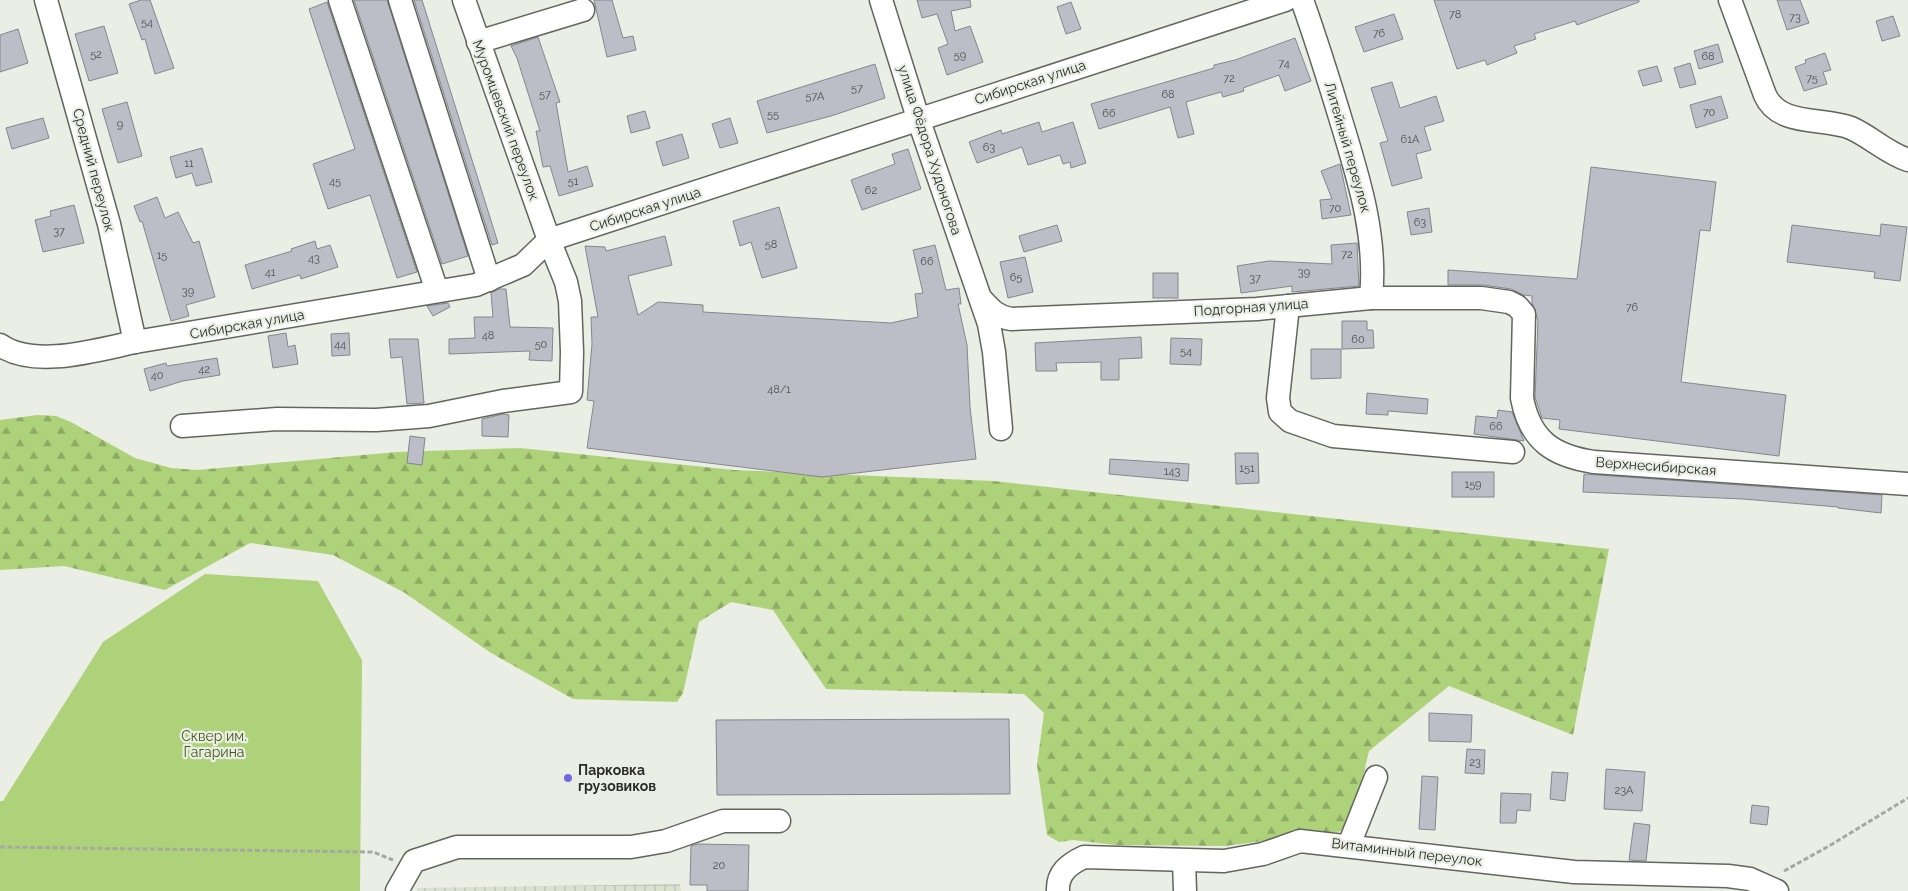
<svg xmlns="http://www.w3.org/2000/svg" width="1908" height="891" viewBox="0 0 1908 891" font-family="Raleway,sans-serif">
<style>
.industrial{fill:url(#industrial-grid)}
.forest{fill:url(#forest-firs)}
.park{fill:#aed279}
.building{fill:#bdbdc7;stroke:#86868f}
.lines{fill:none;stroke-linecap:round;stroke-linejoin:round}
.minor-casing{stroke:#62665d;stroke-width:25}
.path{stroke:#a6a9a1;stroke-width:3;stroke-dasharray:5 2.5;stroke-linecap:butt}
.minor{stroke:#fff;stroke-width:22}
.poi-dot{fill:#7368e3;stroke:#eaeee4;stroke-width:2}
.labels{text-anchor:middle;stroke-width:4.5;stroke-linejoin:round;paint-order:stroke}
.number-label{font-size:11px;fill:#505151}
.street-label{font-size:14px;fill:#2c2d2a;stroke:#eaeee4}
.park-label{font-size:14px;fill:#415815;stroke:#eaeee4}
.poi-label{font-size:14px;font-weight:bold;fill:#2c2d2a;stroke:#eaeee4;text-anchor:start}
</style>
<defs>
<pattern id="industrial-grid" width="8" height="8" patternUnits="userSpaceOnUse" patternTransform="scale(1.25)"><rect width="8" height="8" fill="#dae1d1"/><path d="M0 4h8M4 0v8" fill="none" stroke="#bbc1b4"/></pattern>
<pattern id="forest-firs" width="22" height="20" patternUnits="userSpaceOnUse" patternTransform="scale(1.25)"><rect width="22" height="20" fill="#aed279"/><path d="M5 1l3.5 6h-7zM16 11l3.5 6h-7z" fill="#8eab63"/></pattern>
</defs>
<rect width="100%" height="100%" fill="#eaeee4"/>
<!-- industrial -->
<path class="industrial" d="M680,884l1,7h-264v-3z"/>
<!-- forest -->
<path class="forest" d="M37,415l19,1 15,6 64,36 36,10 26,2 200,-18 123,-4 214,22 260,11 615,68 -36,186 -124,-49 -80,65 -15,64 -11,16 -118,15 -109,-1 -43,-5 -14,2 -12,-7 -10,-70 7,-52 -20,-19 -198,-5 -53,-79 -42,-8 -32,20 -16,71 -6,9 -104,-3 -82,-46 -86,-60 -72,-38 -83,-12 -85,47 -101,-24 -64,4v-150z"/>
<!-- park -->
<path class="park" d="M205,574l113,7 44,79 -2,231h-360v-90h3l100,-159z"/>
<!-- building -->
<g class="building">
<path d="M141,0h9l24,68 -19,6 -10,-35 -3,1 -13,-36z"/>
<path d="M354,0h33l81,256 -26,8z"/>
<path d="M414,0h8l76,243 -6,2z"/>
<path d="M594,0h18l11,38 10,-2 3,14 -29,7z"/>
<path d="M917,0h53l1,7 -20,4 4,20 15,-5 13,36 -36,13 -9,-27 10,-4 -11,-30 -15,4z"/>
<path d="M1434,0h205v2l-62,23 -2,-4 -41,13 2,5 -22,7 3,7 -30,12 -2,-5 -28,9z"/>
<path d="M1777,0h23l9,23 -22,7z"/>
<path d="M327,2l90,270 -20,6 -27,-83 -42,14 -15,-45 42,-15 -46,-140z"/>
<path d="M1071,2l10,27 -15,5 -9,-27z"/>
<path d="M1394,14l9,25 -39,13 -9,-25z"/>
<path d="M1893,16l7,20 -18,5 -6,-20z"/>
<path d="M104,26l14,47 -29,8 -14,-47z"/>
<path d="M18,29l10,34 -28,9v-37z"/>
<path d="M538,37l22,65 -4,1 12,69 19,-6 6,20 -34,10 -9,-30 -7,1 -7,-36h4l-23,-73 -6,-12z"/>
<path d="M1295,38l16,43 -26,10 -6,-16 -36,13 1,3 -21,6 -2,-5 -35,10 8,32 -16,4 -8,-31 -71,22 -8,-25 123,-36v-3l21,-5z"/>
<path d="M1718,44l5,18 -24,7 -5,-18z"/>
<path d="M1825,53l6,17 -8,2 4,12 -23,7 -9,-24 11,-4 -1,-3z"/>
<path d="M1690,63l6,21 -16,4 -6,-20z"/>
<path d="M875,64l10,34 -54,18 -64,17 -10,-32z"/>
<path d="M1657,66l5,15 -19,5 -5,-15z"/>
<path d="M1392,82l8,26 36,-12 8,25 -20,6 7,23 -15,4 6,24 -30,8 -12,-43 8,-2 -17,-53z"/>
<path d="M1721,96l7,22 -32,10 -6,-23z"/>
<path d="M127,102l15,54 -24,7 -16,-54z"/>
<path d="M645,111l5,17 -19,5 -4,-17z"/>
<path d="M43,118l6,20 -37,11 -6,-21z"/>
<path d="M730,118l8,25 -18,5 -8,-24z"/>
<path d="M1039,122l3,10 31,-10 13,41 -15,5 -1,-6 -7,2 -3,-9 -32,10 -6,-18 -45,16 -8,-21 32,-12 1,4z"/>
<path d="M682,134l7,24 -26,8 -7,-24z"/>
<path d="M202,148l10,34 -16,4 -4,-13 -16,5 -6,-21z"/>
<path d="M908,149l13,40 -59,21 -11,-30 44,-16 -3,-10z"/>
<path d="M1340,164l11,51 -29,4 -2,-19 12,-1 -11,-28z"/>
<path d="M1591,167l125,15 -6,49 -10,-1 -19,152 105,13 -7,61 -220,-27 1,-9 -18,-2 -7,-21 3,-76 -6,-18v-7l-8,-1 -13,-6 -28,-4h-35v-15l129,9z"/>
<path d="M157,197l8,21 13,-6 15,31 6,-2 16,56 -29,8 3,11 -18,5 -29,-100 -2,1 -6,-16z"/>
<path d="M74,205l10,38 -41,9 -8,-32 16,-4 -1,-5z"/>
<path d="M779,207l18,61 -35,10 -11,-36 -11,4 -7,-25z"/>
<path d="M1429,208l3,24 -21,3 -4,-23z"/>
<path d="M1881,224l26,3 -7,54 -26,-3 1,-6 -88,-10 5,-37 88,11z"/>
<path d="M1057,225l5,16 -38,11 -5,-16z"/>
<path d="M665,236l7,29 -44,11 10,39 20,-13 45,3v7l188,11 27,-6 -3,-23 8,-1 -10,-43 22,-5 11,45 13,-2 2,16h-3l9,41 3,62 6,52 -154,18 -235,-29 7,-47 -7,-1 5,-56 -1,-27h7l-13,-71 20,1 1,4z"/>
<path d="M315,241l2,8 13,-4 8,22 -37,12 -1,-4 -48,14 -7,-24 47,-14 -1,-2z"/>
<path d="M1357,243l2,43 -67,6v-6l-51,7 -4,-27 32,-5 63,3 -1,-19z"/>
<path d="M1025,257l8,35 -25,6 -8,-36z"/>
<rect x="1153" y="273" width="25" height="25"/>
<path d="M499,289h7l4,38 43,1 -1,33 -23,-1 1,-9 -81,3v-15l26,-1 -1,-21h19l-2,-24z"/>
<path d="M448,303l2,4 -17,9 -6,-10z"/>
<path d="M1342,321h25v9h6l1,18 -32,1z"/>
<path d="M286,333l2,14 7,-2 3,19 -25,4 -5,-32z"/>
<path d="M349,333l1,22 -18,1 -1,-22z"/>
<path d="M1141,337l1,21 -23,1v21h-18v-18l-45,1 1,8h-21l-1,-28z"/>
<path d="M1171,338l31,1 -1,26 -31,-1z"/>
<path d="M389,339h29l6,64 -17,1 -5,-47 -11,1z"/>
<path d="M1311,349h30v29l-30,1z"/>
<path d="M217,358l3,17 -37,6 -33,10 -6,-22 22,-6 1,3z"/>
<path d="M1367,393l61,6 -1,15 -39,-3v4l-22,-1z"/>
<path d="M1498,410l14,2 12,29 -50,-7 2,-18 21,2z"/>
<path d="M503,414l6,1 -1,22 -26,-1v-17z"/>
<path d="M410,436l15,2 -3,27 -15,-2z"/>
<path d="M1235,453h23l1,30 -23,1z"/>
<path d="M1110,459l79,5 -1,17 -79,-7z"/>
<rect x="1452" y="472" width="42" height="25"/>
<path d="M1584,474l298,21 -1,18 -43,-5v-1l-95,-8 -160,-7z"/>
<path d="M1429,713l43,2 -1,27 -42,-1z"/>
<path d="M1009,719l1,75 -293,1 -1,-75z"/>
<path d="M1467,749l18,1 -1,24 -19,-1z"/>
<path d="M1606,769l39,3 -3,39 -38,-2z"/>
<path d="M1552,772l16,1 -3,28 -15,-2z"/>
<path d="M1422,776l16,1 -3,53 -16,-1z"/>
<path d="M1501,793l30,1 -1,17 -13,-1 -1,13h-16z"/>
<path d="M1752,805l17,2 -2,18 -17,-2z"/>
<path d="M1634,823l16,2 -4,36 -17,-1z"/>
<path d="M698,844l51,1 -1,46h-41v-6h-17l1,-39z"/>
</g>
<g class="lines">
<defs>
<g id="minor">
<path d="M46,0l63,224 26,118"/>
<path d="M340,0l97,291"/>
<path d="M400,0l89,280"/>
<path d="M881,0l37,118 71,206 5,28 7,77"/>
<path d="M1302,0c15,42 28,84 41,127 17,56 34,111 28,171"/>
<path d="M1730,0l35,95c14,32 58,22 86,33 20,9 36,25 57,32"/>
<path d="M478,42l105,-32"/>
<path d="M981,299c9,10 16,18 30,20l246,-10 114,-11h110l28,4 8,4 7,8 -2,84c8,43 32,58 72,64l314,22"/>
<path d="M1288,306l-10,92 2,14 10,9 43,15 180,16"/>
<path d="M0,345c34,24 97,5 135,-3l341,-57 47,-20 26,-25 736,-240"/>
<path d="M182,426l95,-7 99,1 53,-4 74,-15 68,-9 1,-40 -2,-51 -4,-19 -17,-42 -85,-240"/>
<path d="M1349,845l27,-68"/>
<path d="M1184,861l1,30"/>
<path d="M397,891l17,-30 43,-14h174l35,-6 57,-20h56"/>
<path d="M1058,891c-1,-18 11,-27 26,-34l140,4 39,-7 37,-13 274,31 154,4 22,3 27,12"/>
</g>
</defs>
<!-- minor casing -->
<use href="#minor" class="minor-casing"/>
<!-- path -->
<g class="path">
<path d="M0,847l373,5 20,8"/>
<path d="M1784,871l45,-25 79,-48"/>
</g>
<!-- minor -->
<use href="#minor" class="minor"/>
</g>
<!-- markers -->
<circle class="poi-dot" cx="568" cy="778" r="5"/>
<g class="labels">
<!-- number labels -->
<g class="number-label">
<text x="1455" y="18">78</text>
<text x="1795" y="21">73</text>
<text x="147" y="26">54</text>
<text x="1379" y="37">76</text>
<text x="96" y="58">52</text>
<text x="960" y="59">59</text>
<text x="1708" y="60">68</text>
<text x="1284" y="67">74</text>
<text x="1229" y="82">72</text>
<text x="1812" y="82">75</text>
<text x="857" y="92">57</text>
<text x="545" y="98">57</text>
<text x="1168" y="98">68</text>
<text x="815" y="100">57А</text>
<text x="1709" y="116">70</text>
<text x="1109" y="117">66</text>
<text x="773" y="118">55</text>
<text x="120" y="128">9</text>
<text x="1410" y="143">61А</text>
<text x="989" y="151">63</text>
<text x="189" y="167">11</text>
<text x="335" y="185">45</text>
<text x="573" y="185">51</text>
<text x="871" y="194">62</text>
<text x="1335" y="212">70</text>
<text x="1420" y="226">63</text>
<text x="59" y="235">37</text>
<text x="771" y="248">58</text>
<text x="1347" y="258">72</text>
<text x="162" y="259">15</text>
<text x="314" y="262">43</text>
<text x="927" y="265">66</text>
<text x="270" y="276">41</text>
<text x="1304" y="276">39</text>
<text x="1016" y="281">65</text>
<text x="1255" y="282">37</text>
<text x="188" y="295">39</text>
<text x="1632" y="311">76</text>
<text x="488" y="339">48</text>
<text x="1358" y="343">60</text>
<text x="340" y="348">44</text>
<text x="541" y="348">50</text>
<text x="1186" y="355">54</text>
<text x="204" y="373">42</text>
<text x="157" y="379">40</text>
<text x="779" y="393">48/1</text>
<text x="1496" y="430">66</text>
<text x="1247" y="472">151</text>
<text x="1172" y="475">143</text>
<text x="1473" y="488">159</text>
<text x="1475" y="766">23</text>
<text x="1624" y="794">23А</text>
<text x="719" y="869">20</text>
</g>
<!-- street labels -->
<g class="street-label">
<text transform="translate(1030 82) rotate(-18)" y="5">Сибирская улица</text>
<text transform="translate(506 120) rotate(70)" y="5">Муромцевский переулок</text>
<text transform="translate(1348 147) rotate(74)" y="5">Литейный переулок</text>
<text transform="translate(930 150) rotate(72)" y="5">улица Фёдора Худоногова</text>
<text transform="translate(94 170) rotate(75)" y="5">Средний переулок</text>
<text transform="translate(645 209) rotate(-18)" y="5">Сибирская улица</text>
<text transform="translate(1251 307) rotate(-4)" y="5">Подгорная улица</text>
<text transform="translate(247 324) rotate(-10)" y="5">Сибирская улица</text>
<text transform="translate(1656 466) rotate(4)" y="5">Верхнесибирская</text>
<text transform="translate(1407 852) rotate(7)" y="5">Витаминный переулок</text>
</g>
<!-- park labels -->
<g class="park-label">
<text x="214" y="741">Сквер им.<tspan x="214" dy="16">Гагарина</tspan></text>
</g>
<!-- poi labels -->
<g class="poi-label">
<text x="578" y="775">Парковка<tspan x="578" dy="16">грузовиков</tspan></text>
</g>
</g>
</svg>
